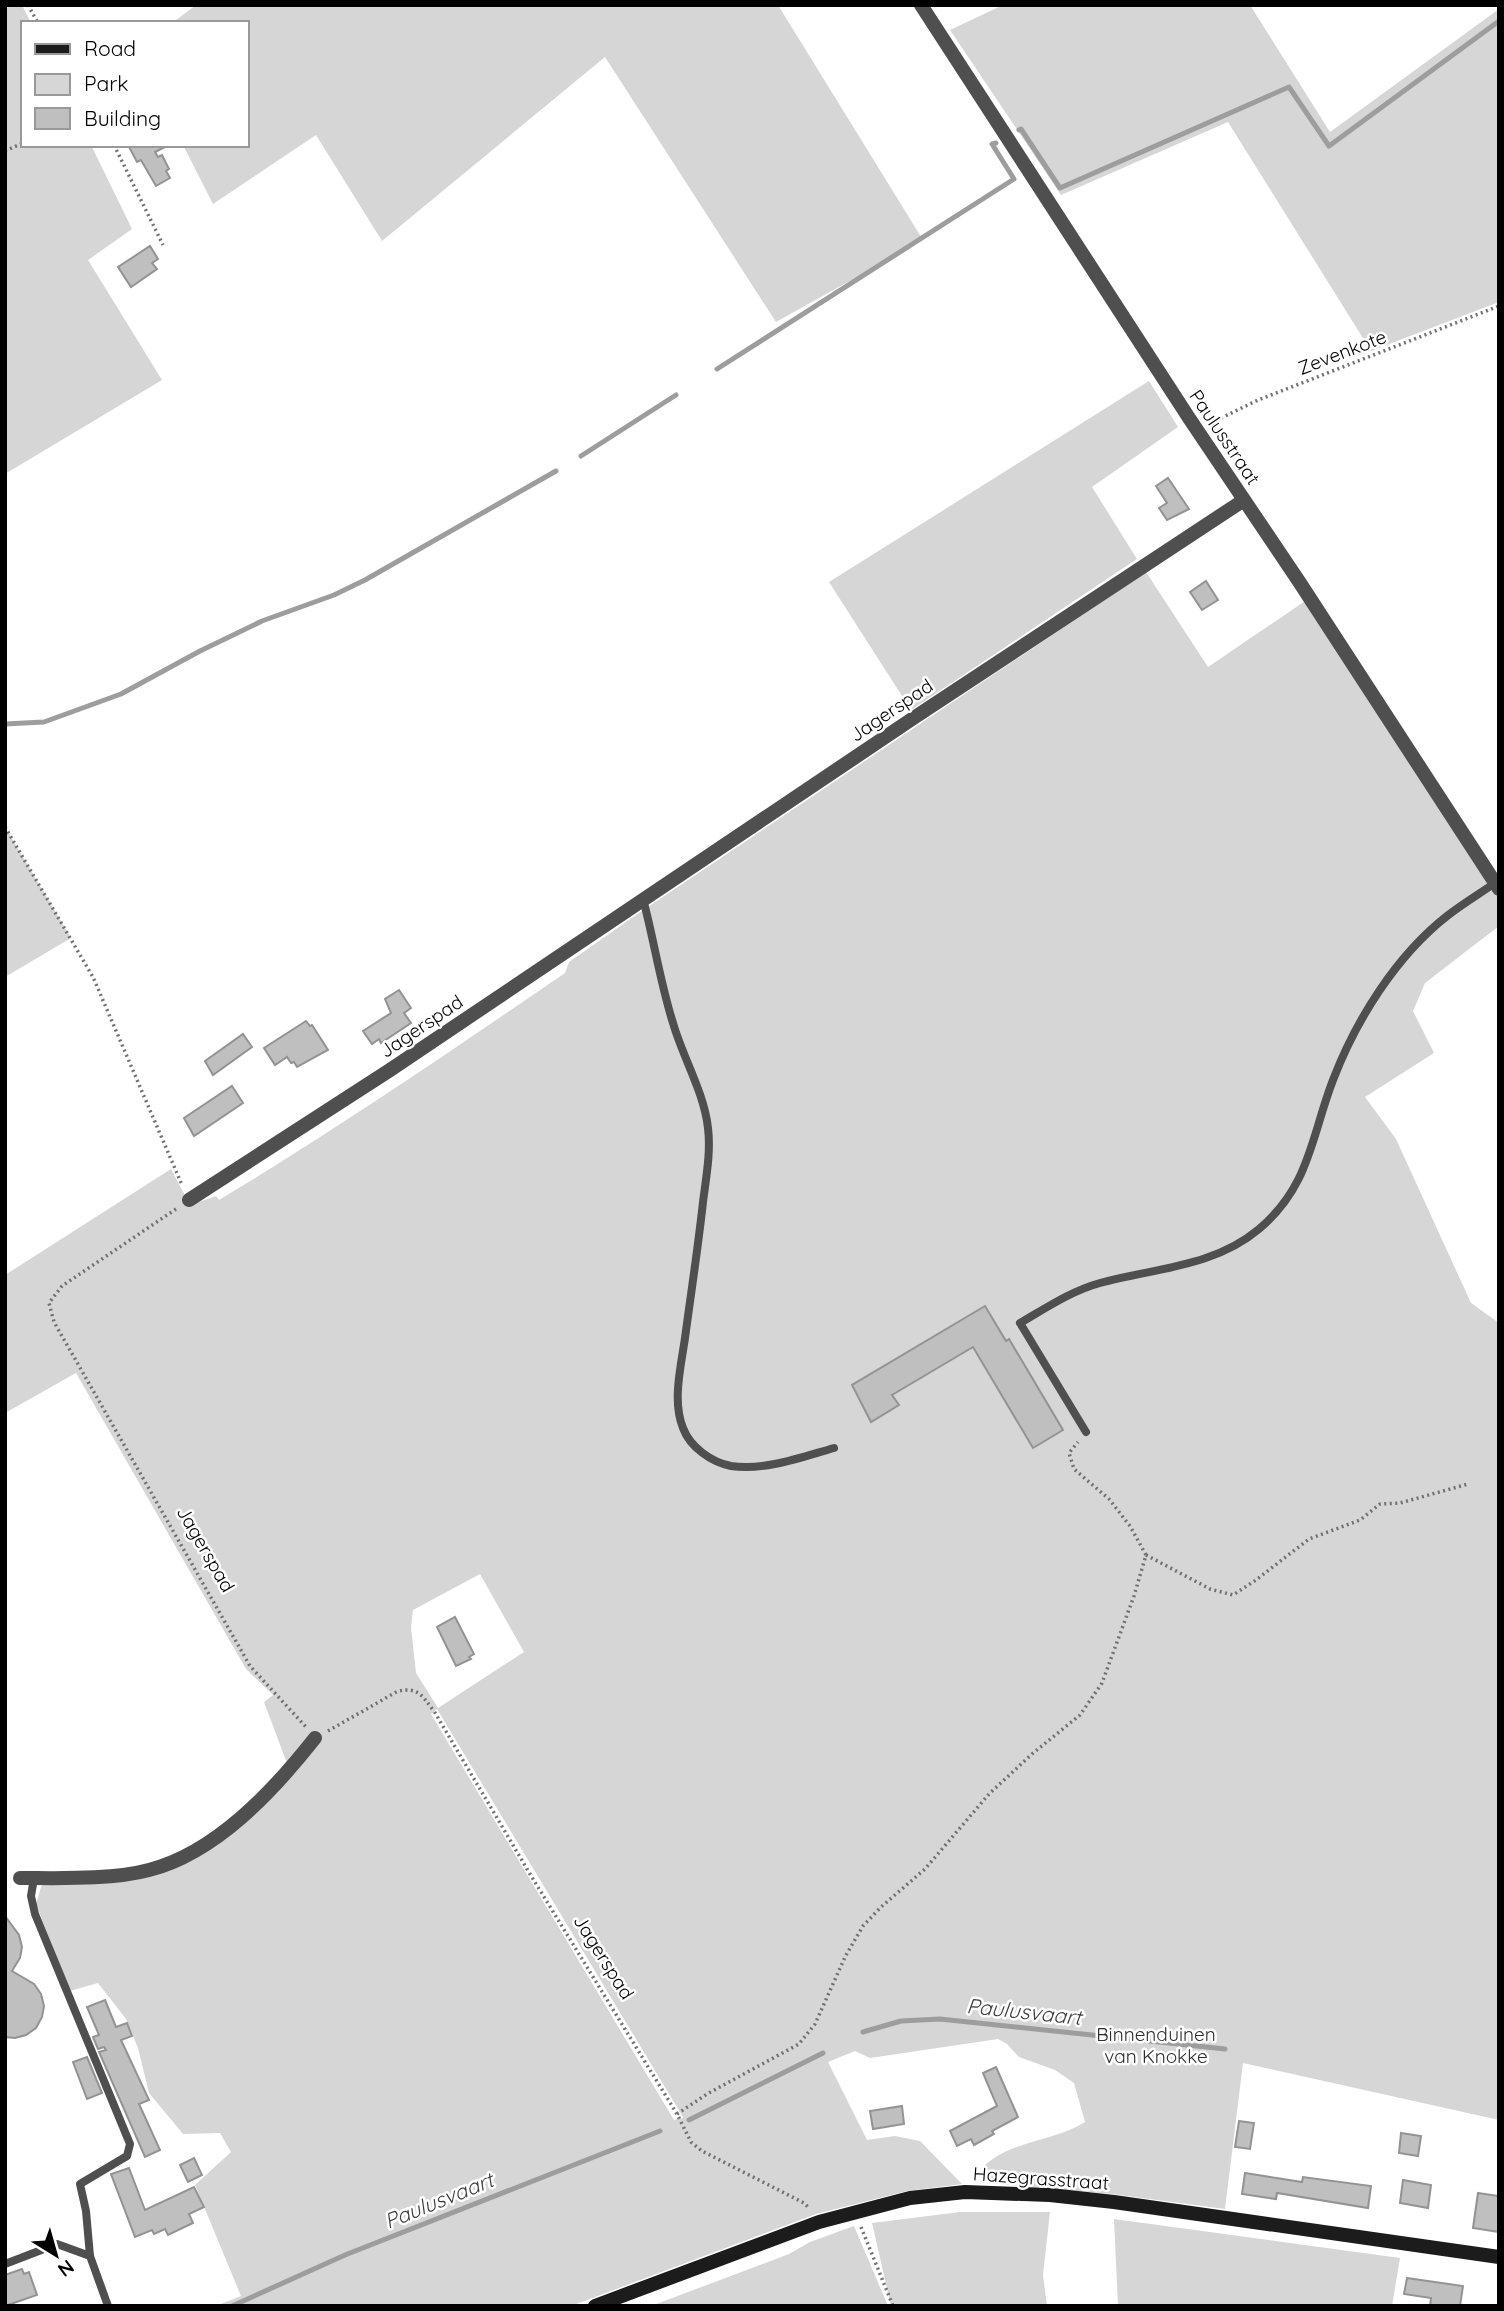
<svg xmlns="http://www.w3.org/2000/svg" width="1504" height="2311" viewBox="0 0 1504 2311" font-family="Quicksand,sans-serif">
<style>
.green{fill:#d6d6d6;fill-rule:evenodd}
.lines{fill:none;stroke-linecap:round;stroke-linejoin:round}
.stream{stroke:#9d9d9d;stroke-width:5}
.building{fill:#bfbfbf;stroke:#939393;stroke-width:2}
.path{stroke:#717171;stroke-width:3.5;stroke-dasharray:2 3.5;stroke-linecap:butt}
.lane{stroke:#4f4f4f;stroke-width:8}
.street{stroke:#4f4f4f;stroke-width:14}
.secondary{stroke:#1c1c1c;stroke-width:14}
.labels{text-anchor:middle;stroke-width:5;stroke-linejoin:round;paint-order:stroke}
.street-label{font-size:19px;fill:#000;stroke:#fff}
.park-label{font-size:19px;fill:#2d2d2d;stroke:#fff}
.water-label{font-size:21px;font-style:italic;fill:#3e3e3e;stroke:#fff}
</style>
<rect width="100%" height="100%" fill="#fff"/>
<!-- green -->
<g class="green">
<path d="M5,5h17l9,18h-8v122h68l41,84 -44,31 74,120 -157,94z"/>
<path d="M196,5h582l145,235 -147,82 -171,-265 -223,184 -66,-106 -103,69 -30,-59h64v-122h-75z"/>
<path d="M1003,5h247l80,127 169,-123v293l-128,49 -143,-229 -167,73 -111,-165z"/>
<path d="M1149,381l29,46 -86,60 45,72 -226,151 -82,-128z"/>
<path d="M1146,572l62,95 106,-72 185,281v50l-74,57 -12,28 21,42 -69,44 31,42 75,164 28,20v797l-256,-57 -18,146 -113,-15 -125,-11 -4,-16c27,-27 71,-25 102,-45l-11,-39 -19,-13 -36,-13 -12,-13 -9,-5 -128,19 -15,-7 -27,11 39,78 28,-4 25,5 42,43 -55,7 -91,23 -245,92h-355l25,-10 -46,-111 36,-33 -11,-19 -37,1 -34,-41 -11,-45 -12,-29 -28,-36 -28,8 -34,-87 6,-20 89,-7 80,-30 77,-81 -24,-64 9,-7 -27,-26 -170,-296 -71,40v-138l166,-106 19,36 26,-9 3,4c118,-71 232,-149 346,-227l4,-11 67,-47zM480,1574l44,78 -86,56 -22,-35 -5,-46 2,-17zM437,1709l246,408v1l-9,2 -243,-406z"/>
<path d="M5,827l66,111 -66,39z"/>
<path d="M960,2212h90l-7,63 4,31h-156l-19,-83z"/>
<path d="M1114,2219l286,39 -8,48h-274z"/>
<path d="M854,2226l34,80h-237l138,-52 21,-12z"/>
</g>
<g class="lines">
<!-- stream -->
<g class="stream">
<path d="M1019,130l2,-1 39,59 229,-101 40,59 170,-125"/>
<path d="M717,369l297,-190 -22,-35 4,-1"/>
<path d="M581,456l95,-61"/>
<path d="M5,724l39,-2 77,-28 79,-43 62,-30 72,-26 31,-15 191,-109"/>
<path d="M863,2032l38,-11 39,-2 285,30"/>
<path d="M689,2120l134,-67"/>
<path d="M232,2306l113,-51 315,-124"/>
</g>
</g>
<!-- building -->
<g class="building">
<path d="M128,145h41l-14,7 3,5 4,-2 7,14 -3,2 4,7 -14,8 -15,-26 -4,2z"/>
<path d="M150,246l8,13 -6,4 5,6 -26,18 -13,-20z"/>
<path d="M1168,478l21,31 -22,11 -8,-12 8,-5 -11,-17z"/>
<path d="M1206,581l12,19 -16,10 -12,-18z"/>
<path d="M399,990l12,18 -7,5 7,10 -30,20 -2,-4 -7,5 -9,-13 28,-18 -6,-14z"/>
<path d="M306,1021l4,5 2,-1 16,25 -31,17 -3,-5 -3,1 -4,-6 -12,8 -11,-17z"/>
<path d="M243,1034l9,13 -39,28 -8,-14z"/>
<path d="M232,1086l11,17 -49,33 -10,-18z"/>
<path d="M985,1306l21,35 3,-2 54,91 -30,18 -60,-101 -81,48 7,10 -28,17 -19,-37z"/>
<path d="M455,1617l19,37 -5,3 2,2 -15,7 -19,-39z"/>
<path d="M5,1916l14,19 3,12 -2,11 -8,13 22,13 7,10 3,12 -2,11 -6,11 -10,7 -11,3 -10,-1z"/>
<path d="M105,2000l11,27 11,-4 5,13 -11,4 28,60 -10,4 21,46 -15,7 -46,-105 7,-2 -2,-3 -6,2 -5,-12 6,-2 -12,-28z"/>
<path d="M87,2057l15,36 -15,6 -14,-37z"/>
<path d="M996,2067l22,50 -26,14 2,3 -20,11 -3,-6 -14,7 -7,-15 47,-25 -14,-33z"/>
<path d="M902,2106l2,18 -31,5 -3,-18z"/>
<path d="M1239,2121l15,2 -4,26 -15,-2z"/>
<path d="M1401,2133l20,3 -3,20 -19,-3z"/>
<path d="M194,2158l8,17 -14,7 -8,-17z"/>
<path d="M129,2168l16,42 49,-23 10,20 -15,7 4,9 -25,12 -3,-6 -11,5 -2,-4 -17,7 -24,-63z"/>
<path d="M1245,2173l57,9 1,-5 68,9 -3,22 -91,-15 -1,6 -34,-5z"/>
<path d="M1403,2180l28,5 -3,23 -28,-5z"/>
<path d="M1478,2193l21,3v36l-26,-4z"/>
<path d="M22,2269l2,5 5,-2 8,23 -32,11v-31z"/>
<path d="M1407,2278l56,8 -3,20h-30l1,-8 -27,-4z"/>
</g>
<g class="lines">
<!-- path -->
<g class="path">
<path d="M28,5l10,18"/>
<path d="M114,145l49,100"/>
<path d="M5,151l18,-8"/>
<path d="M1211,423l47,-23 241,-94"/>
<path d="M5,827l88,150 89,208"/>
<path d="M176,1209l-114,77 -13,17 5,19 196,344 56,61"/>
<path d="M1146,1555l64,34 23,6 23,-15 53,-41 51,-19 20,-16 20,-1 68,-19"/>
<path d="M328,1731l70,-40c21,-4 24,5 36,20l96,163 147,240 14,28 11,9 102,52 6,6"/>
<path d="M677,2114l30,-20 92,-50 16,-20 31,-69 17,-29 18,-19 44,-38 64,-75 43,-40 48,-39 22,-32 32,-87 12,-41 -16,-29 -21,-27 -35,-30 -5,-16 9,-11"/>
<path d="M861,2227l32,79"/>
</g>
<!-- lane -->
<g class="lane">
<path d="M643,899c11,41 17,83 30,124 10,35 31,69 35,105 3,24 -2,50 -5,74 -5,46 -12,91 -18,136 -4,28 -13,63 -2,90 7,19 28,34 48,38 34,5 71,-9 103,-18"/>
<path d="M1086,1432l-66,-109c26,-15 51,-32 80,-40 55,-15 114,-16 159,-54 51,-43 52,-92 74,-149 23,-60 63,-124 114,-164 15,-12 32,-22 48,-33"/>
<path d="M34,1878l-3,18 4,18 95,230 -3,12 -47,28 6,27 4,45 18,50"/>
<path d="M5,2264l52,-20 33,12"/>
</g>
<!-- street -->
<g class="street">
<path d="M921,5l268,413 111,165 199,306"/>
<path d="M189,1200l201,-130 525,-353 329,-217"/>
<path d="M20,1878c39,0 92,2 129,-8 67,-17 125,-80 166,-132"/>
</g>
<!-- secondary -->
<path class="secondary" d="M595,2306l224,-84 91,-24 55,-6 27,1 58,2 64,7 385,55"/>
</g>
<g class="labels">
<!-- street labels -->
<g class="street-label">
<text transform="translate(1342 352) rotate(-21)" y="7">Zevenkote</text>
<text transform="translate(1225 437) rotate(56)" y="7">Paulusstraat</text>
<text transform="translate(891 710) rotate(-34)" y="7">Jagerspad</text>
<text transform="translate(421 1026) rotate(-34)" y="7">Jagerspad</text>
<text transform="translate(206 1549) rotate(60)" y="7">Jagerspad</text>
<text transform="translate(604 1957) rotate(58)" y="7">Jagerspad</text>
<text transform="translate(1041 2178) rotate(4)" y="7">Hazegrasstraat</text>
</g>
<!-- park labels -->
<g class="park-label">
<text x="1156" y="2041">Binnenduinen<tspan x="1156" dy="22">van Knokke</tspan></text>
</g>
<!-- water labels -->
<g class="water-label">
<text transform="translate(1024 2012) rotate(6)" y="7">Paulusvaart</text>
<text transform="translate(439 2201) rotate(-22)" y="7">Paulusvaart</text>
</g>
</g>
<!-- border -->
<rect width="1504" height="2311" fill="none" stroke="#000000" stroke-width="14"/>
<!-- legend -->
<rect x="21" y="21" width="228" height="126" fill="#ffffff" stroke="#999999" stroke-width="2"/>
<rect x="35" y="44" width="35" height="10" fill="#1c1c1c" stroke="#999999" stroke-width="2"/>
<text x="84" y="56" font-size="21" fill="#000000">Road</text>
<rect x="35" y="74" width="35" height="21" fill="#d6d6d6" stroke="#999999" stroke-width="2"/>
<text x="84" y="91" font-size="21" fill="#000000">Park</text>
<rect x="35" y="108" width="35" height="21" fill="#bfbfbf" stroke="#999999" stroke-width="2"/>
<text x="84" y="126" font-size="21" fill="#000000">Building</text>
<!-- north arrow -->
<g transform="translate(56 2255) rotate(143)" stroke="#ffffff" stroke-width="5" paint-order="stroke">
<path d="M0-5L12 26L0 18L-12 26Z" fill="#000000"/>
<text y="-10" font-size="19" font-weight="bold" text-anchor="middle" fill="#000000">N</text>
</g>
</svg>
